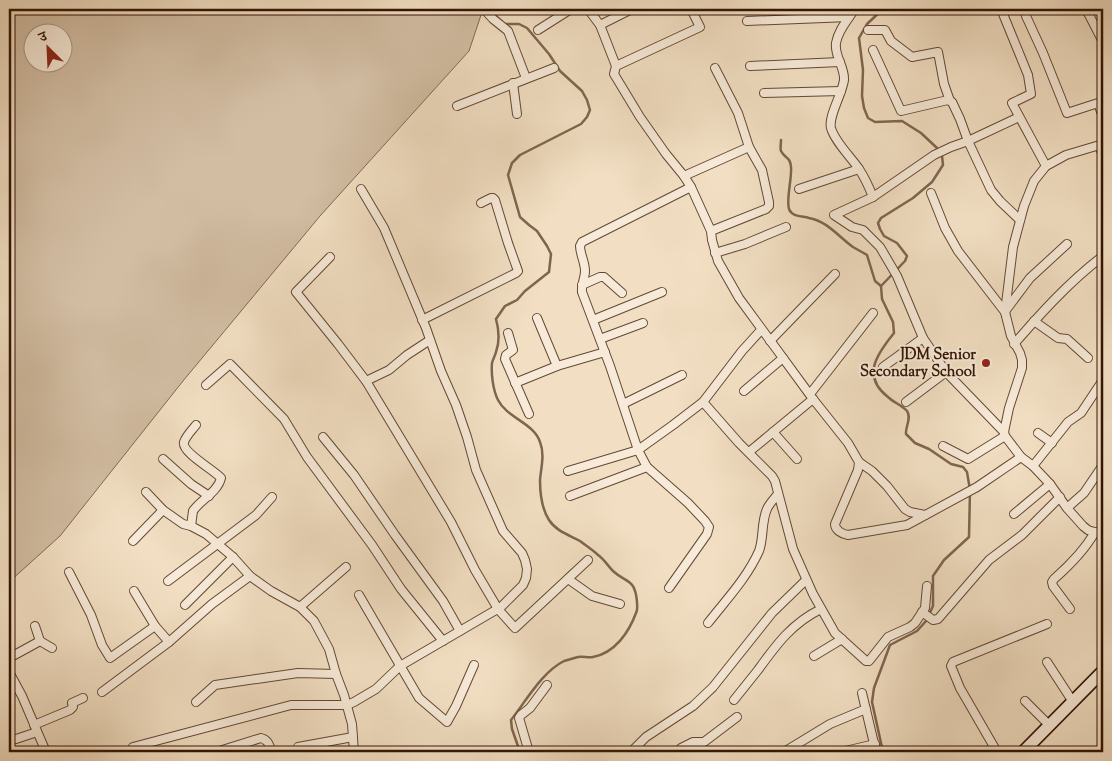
<svg xmlns="http://www.w3.org/2000/svg" width="1112" height="761" viewBox="0 0 1112 761" font-family="'Sorts Mill Goudy','Noto Serif Devanagari',serif">
<style>
.green{fill:#d2bda3;stroke:#826954;fill-rule:evenodd}
.lines{fill:none;stroke-linecap:round;stroke-linejoin:round}
.stream{stroke:#7f6550;stroke-width:2.5}
.street-casing{stroke:#634834;stroke-width:10}
.secondary-casing{stroke:#331504;stroke-width:14}
.street{stroke:#f7ead8;stroke-width:8}
.secondary{stroke:#f7ead8;stroke-width:11}
.poi-dot{fill:#8f2418;stroke:#f7ead8;stroke-width:2}
.labels{text-anchor:middle;stroke-width:4;stroke-linejoin:round;paint-order:stroke}
.poi-label{font-size:15px;font-weight:bold;fill:#331504;stroke:#f7ead8;text-anchor:end}
</style>
<rect width="100%" height="100%" fill="#f2dfc3"/>
<filter id="stains"><feTurbulence type="fractalNoise" baseFrequency=".004" numOctaves="4"/><feColorMatrix values="0 0 0 0 .2 0 0 0 0 .09 0 0 0 0 .02 0 0 0 .5 -.17"/></filter>
<radialGradient id="worn" r=".72"><stop offset=".6" stop-color="#630" stop-opacity="0"/><stop offset="1" stop-color="#630" stop-opacity=".3"/></radialGradient>
<!-- green -->
<path class="green" d="M9,9h474l-14,42 -149,165 -137,165 -123,155 -51,46zM32,32h30v30h-30z"/>
<g class="lines">
<!-- stream -->
<g class="stream">
<path d="M493,9l2,6 9,9h15l8,4 22,26 11,17 22,20 5,9 3,10 -3,7 -6,7 -61,31 -8,8 -4,12 12,42 9,8 8,6 10,15 4,8 -2,18 -24,19 -8,9 -12,6 -9,13c3,11 4,22 0,33 -1,4 -3,7 -4,11 -1,11 1,27 6,37 9,18 36,23 42,42 5,12 1,26 0,38 0,12 2,29 9,40 7,11 20,15 31,21 5,4 13,9 18,14 6,4 10,11 15,16 14,13 22,7 24,31 0,4 1,8 -1,11 -7,19 -21,40 -43,44 -5,1 -10,-1 -15,0 -4,1 -10,3 -14,4 -22,11 -38,40 -53,59l1,9 8,23"/>
<path d="M781,140c0,4 -1,8 0,11 4,8 9,5 10,16 1,12 -5,32 -2,42 3,8 13,7 20,9 18,3 30,19 44,29 5,3 9,5 14,8l8,26 6,5"/>
<path d="M883,752l-11,-50 2,-14 16,-43 27,-14 9,-10 7,-15v-30l11,-16 25,-23 1,-47 -3,-18 -4,-5 -12,-3 -22,-15 -14,-6 -9,-9c-1,-7 6,-16 1,-23 -4,-5 -14,-9 -19,-14 -27,-21 -11,-43 6,-64l-1,-11 -11,-23 -1,-13 24,-25 2,-5 -10,-13 -13,-7 -4,-7 -2,-6 3,-5 32,-20 19,-16 11,-17 -1,-9 -5,-8 -16,-15 -19,-12 -27,1 -7,-4 -4,-10 -2,-12 1,-26 -4,-32 8,-14 16,-15"/>
</g>
<defs>
<g id="street">
<path d="M484,9l9,10 15,12 18,47"/>
<path d="M588,9l12,16 16,41 -2,8 26,43 26,37 18,22 7,11 20,44 1,9 6,21 21,37 74,101 35,44 11,19 -1,8 -23,54c0,6 7,10 13,11l59,-10 70,-38 44,-30"/>
<path d="M853,9l-1,4c-6,9 -14,18 -16,30 -2,13 9,24 8,37 -2,15 -16,36 -13,48 4,14 20,29 28,41 6,9 10,18 14,28l61,-42 17,-8 17,-6 51,-24"/>
<path d="M1001,9l27,66 3,19 -19,9 34,63"/>
<path d="M1024,9l2,7 17,37 24,60 31,-10 5,14"/>
<path d="M1086,9l17,33"/>
<path d="M747,21l102,-4"/>
<path d="M600,25l32,-16"/>
<path d="M538,30l33,-21"/>
<path d="M868,30h17l6,11 21,16 26,-5 6,32 6,17"/>
<path d="M873,50l28,61 47,-11 4,2 8,17 8,22 23,49 9,11 20,19"/>
<path d="M616,66l84,-39 -9,-18"/>
<path d="M750,66l90,-4"/>
<path d="M513,83l4,31"/>
<path d="M764,93l77,-2"/>
<path d="M457,106l97,-38"/>
<path d="M1103,144l-37,11 -20,11 -12,15 -10,25 -11,41 -8,65 6,24 9,17 2,7v8l-13,40 -5,24 1,4 16,21 12,9 17,18 17,24 16,18 5,4 15,5"/>
<path d="M1099,146l4,9"/>
<path d="M684,176l65,-29"/>
<path d="M799,189l60,-20"/>
<path d="M931,193l14,35 13,23 47,61"/>
<path d="M873,197l-39,18 18,12 11,3 17,17 17,29 26,62 23,34 58,60"/>
<path d="M711,231l55,-22 3,-3v-4l-7,-32 -13,-23 -11,-34 -23,-45"/>
<path d="M715,253l30,-9 41,-17"/>
<path d="M330,257l-34,35 42,52 28,37 85,141 24,48 23,39 17,19 73,-68"/>
<path d="M582,285l18,-8h4l18,16"/>
<path d="M1006,310l24,-32 37,-34"/>
<path d="M537,318l20,48"/>
<path d="M422,320l94,-47 2,-2 -10,-28 -13,-43 -2,-2h-2l-10,5"/>
<path d="M593,320l69,-28"/>
<path d="M1034,321l24,17 9,1 21,19"/>
<path d="M508,333l5,17 -7,5 -1,4 24,55"/>
<path d="M600,339l43,-16"/>
<path d="M770,341l65,-67"/>
<path d="M1014,344c28,-32 56,-63 89,-88"/>
<path d="M883,367l40,-29"/>
<path d="M366,381l23,-11 18,-15 23,-15"/>
<path d="M515,383l42,-17 48,-14"/>
<path d="M206,385l24,-21 54,55 23,38 65,88 29,44 42,52"/>
<path d="M744,391l39,-33"/>
<path d="M810,394l63,-81"/>
<path d="M703,402l36,41 33,33 3,5 18,68 20,45 22,39 31,28h3l19,-24 22,-10 5,-4 10,-15 2,-22"/>
<path d="M906,402l40,-30"/>
<path d="M623,404l59,-29"/>
<path d="M773,432l24,27"/>
<path d="M1038,433l14,10"/>
<path d="M323,437l31,38 41,60 48,66 17,30"/>
<path d="M943,446l25,13 37,-23"/>
<path d="M749,452l64,-53"/>
<path d="M163,459l28,25 18,12"/>
<path d="M859,462l13,9 15,15 18,23 5,3 15,3"/>
<path d="M1033,466l35,-44 13,-9 22,-33"/>
<path d="M568,471l70,-21 35,-25 30,-23 39,-51 19,-21"/>
<path d="M146,492l17,18 20,14 8,2 15,8 27,23 17,19 21,15 29,16 14,14 15,28 7,25 8,21 8,29 2,28"/>
<path d="M570,496l77,-29"/>
<path d="M1067,508l17,-15 19,-28"/>
<path d="M1014,514l36,-30"/>
<path d="M191,526l2,-15c7,-11 25,-19 28,-33 -7,-8 -40,-26 -37,-36 2,-6 8,-12 12,-17"/>
<path d="M133,541l30,-31"/>
<path d="M69,572l22,43 11,30 8,13 45,-32"/>
<path d="M568,579l24,17 28,8"/>
<path d="M168,581l88,-66 16,-18"/>
<path d="M669,588l38,-54 2,-7 -4,-6 -17,-18 -41,-36 -9,-17 -28,-84 -28,-74c-1,-7 3,-14 3,-21 0,-9 -5,-17 -5,-25l2,-4 109,-55"/>
<path d="M134,591l21,35 14,16"/>
<path d="M359,595l60,103 28,24 9,-16 18,-41"/>
<path d="M185,605l48,-48"/>
<path d="M300,607l46,-40"/>
<path d="M1070,609l-17,-23 -1,-4 2,-3c16,-14 30,-28 41,-47"/>
<path d="M922,612l11,8 5,-1 51,-59 33,-25 38,-38"/>
<path d="M708,623c18,-23 39,-45 51,-72 5,-13 2,-29 8,-42 2,-5 7,-10 11,-15"/>
<path d="M35,626l5,15"/>
<path d="M814,656l28,-17"/>
<path d="M9,658l31,-17 12,7"/>
<path d="M1047,662l26,40"/>
<path d="M9,672l13,24 24,56"/>
<path d="M102,692l67,-50 43,-38 38,-28"/>
<path d="M862,693l14,59"/>
<path d="M734,700c8,-10 16,-20 24,-30 18,-25 34,-47 63,-61"/>
<path d="M1025,701l25,25"/>
<path d="M196,702l19,-17 83,-12 38,1"/>
<path d="M34,725l36,-15 3,-3 -1,-4 11,-5"/>
<path d="M9,740l7,-1 21,-7"/>
<path d="M133,747l158,-42h56l7,-3 22,-13 24,-23 101,-59 22,-22 3,-7 1,-9 -2,-9 -3,-7 -19,-22 -27,-61 -9,-33 -11,-32 -15,-34 -15,-43 -42,-100 -23,-39"/>
<path d="M298,747l55,-10"/>
<path d="M216,752l45,-14c8,2 8,8 11,14"/>
<path d="M529,752l-10,-34 2,-3 9,-7 17,-23"/>
<path d="M631,752l15,-15 47,-31 20,-19 59,-74 34,-33"/>
<path d="M680,752l-1,-1 2,-3 12,-6h11l33,-25"/>
<path d="M784,752l46,-28 36,-15"/>
<path d="M841,752l34,-8"/>
<path d="M997,752l-37,-64 -9,-22 2,-4 94,-38"/>
</g>
<path id="secondary" d="M1023,752l80,-81"/>
</defs>
<!-- street casing -->
<use href="#street" class="street-casing"/>
<!-- secondary casing -->
<use href="#secondary" class="secondary-casing"/>
<!-- street -->
<use href="#street" class="street"/>
<!-- secondary -->
<use href="#secondary" class="secondary"/>
</g>
<!-- markers -->
<circle class="poi-dot" cx="986" cy="363" r="5"/>
<g class="labels">
<!-- poi labels -->
<g class="poi-label">
<text x="976" y="359">JDM Senior<tspan x="976" dy="17">Secondary School</tspan></text>
</g>
</g>
<!-- margin -->
<rect width="1112" height="761" fill="none" stroke="#f2dfc3" stroke-width="30"/>
<rect x="10" y="10" width="1092" height="741" fill="none" stroke="#331504" stroke-width="2.5"/>
<rect x="15" y="15" width="1082" height="731" fill="none" stroke="#331504"/>
<!-- north arrow -->
<g transform="translate(48 48) rotate(336)"><circle r="24" fill="#f7ead8" stroke="#a99583"/>
<path d="M0-4L9 19L0 12L-9 19Z" fill="#8f2418"/>
<text y="-8" font-size="14" font-weight="bold" text-anchor="middle" fill="#331504">उ</text>
</g>
<rect width="100%" height="100%" filter="url(#stains)"/>
<rect width="100%" height="100%" fill="url(#worn)"/>
</svg>
